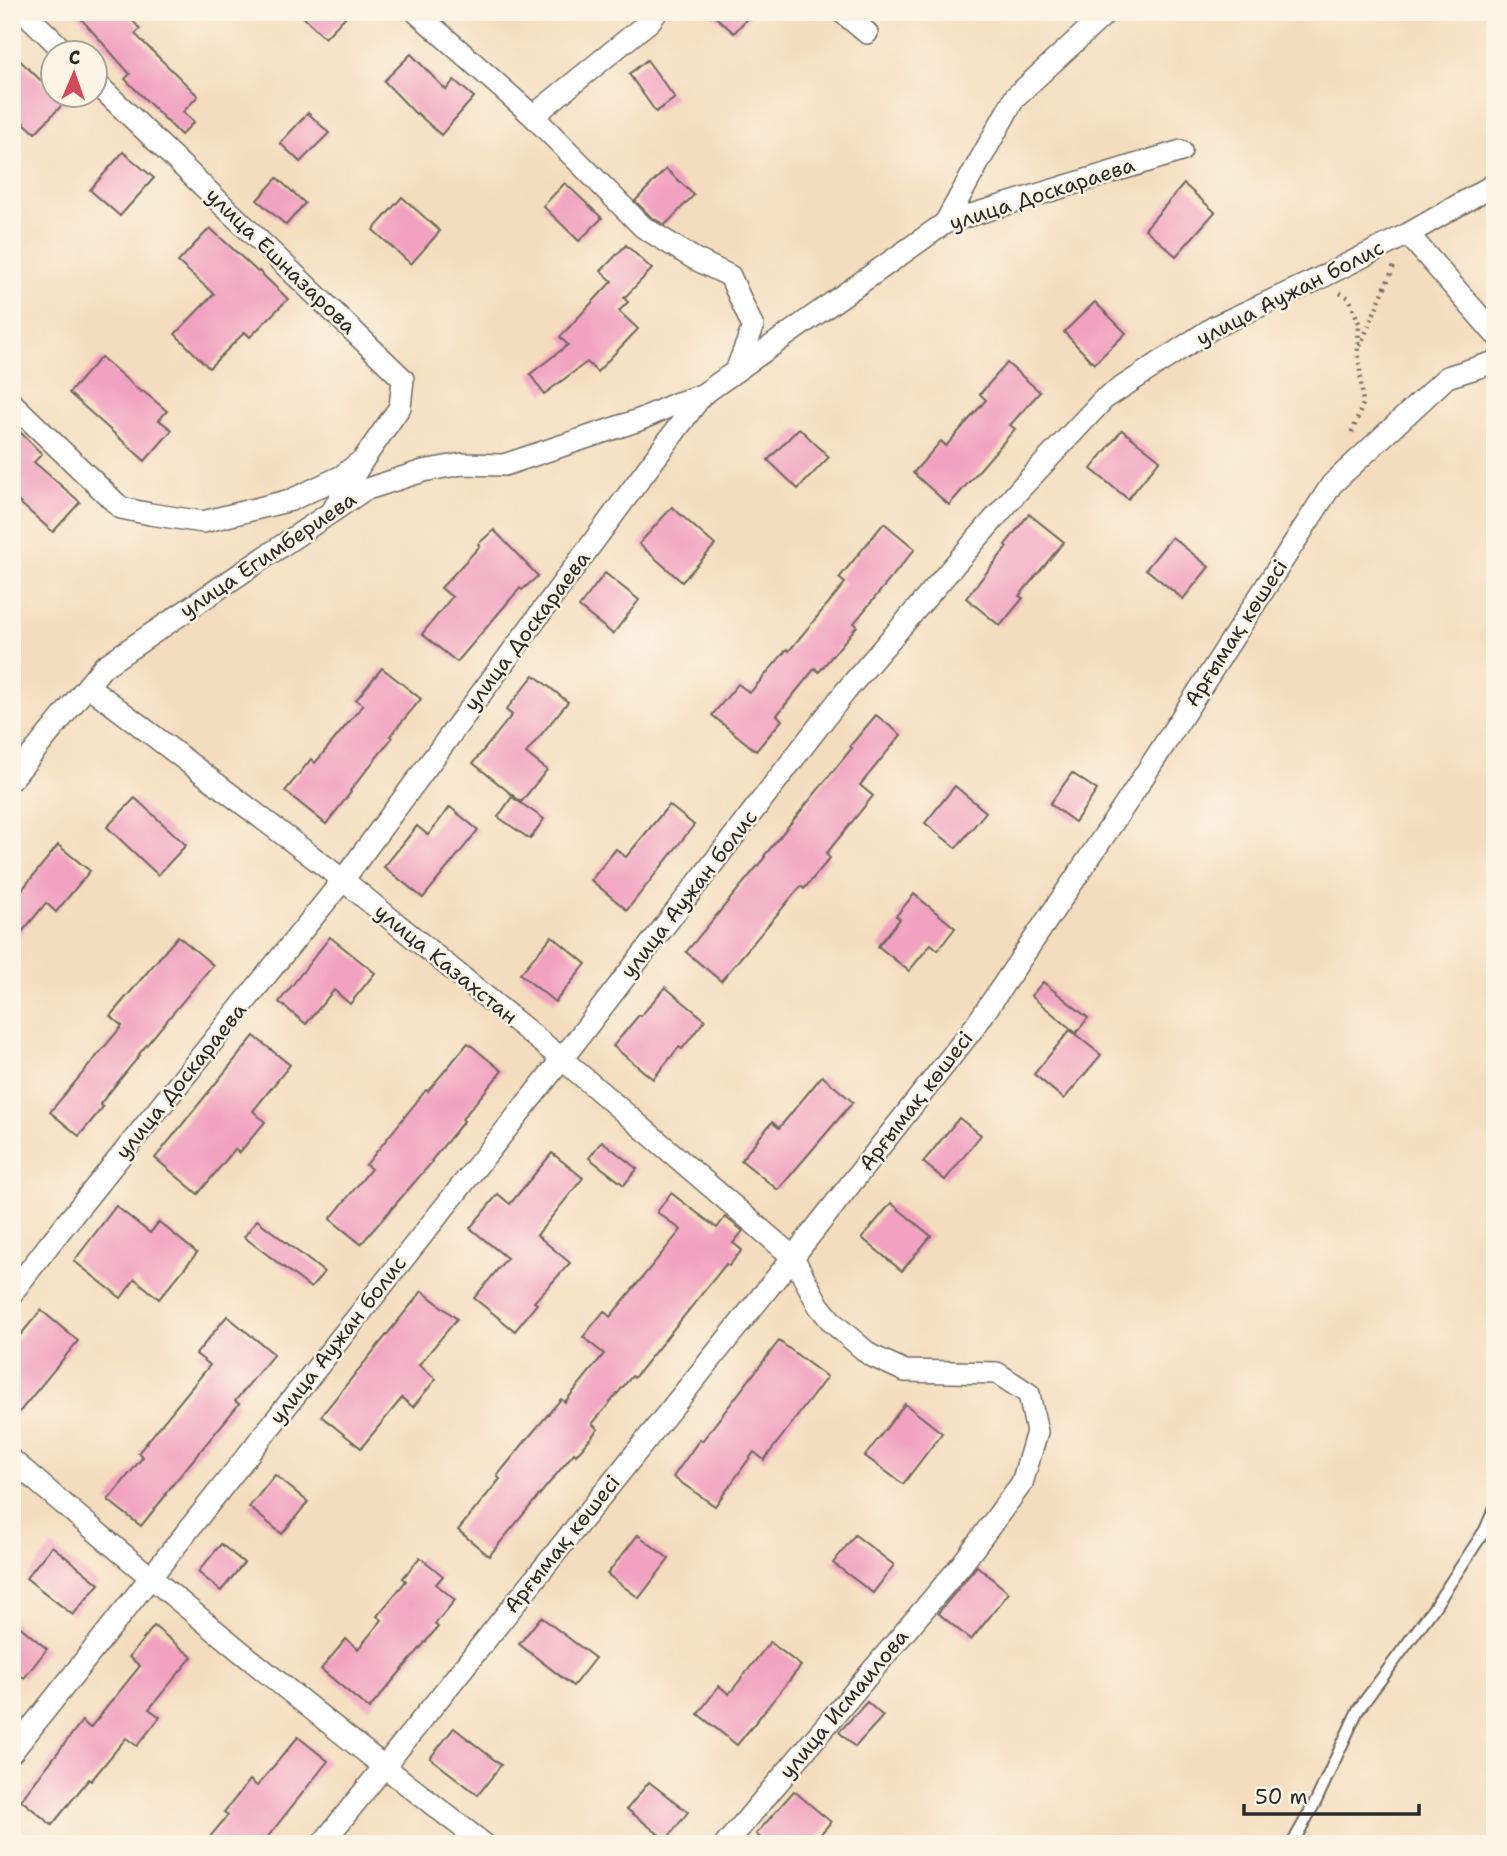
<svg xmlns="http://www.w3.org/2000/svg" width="1507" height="1856" viewBox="0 0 1507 1856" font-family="'Shantell Sans',sans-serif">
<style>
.building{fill:#f1a2c0}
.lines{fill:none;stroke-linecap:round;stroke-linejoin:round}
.service-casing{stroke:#71695e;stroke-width:14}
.minor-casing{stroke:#71695e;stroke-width:24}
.path{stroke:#71695e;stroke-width:4.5;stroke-dasharray:2 5;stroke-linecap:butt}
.service{stroke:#fff;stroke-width:10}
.minor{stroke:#fff;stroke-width:21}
.labels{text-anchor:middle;stroke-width:5;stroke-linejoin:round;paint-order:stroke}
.street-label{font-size:21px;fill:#2b2b2b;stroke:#fcf5e5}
</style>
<rect width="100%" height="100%" fill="#fcf5e5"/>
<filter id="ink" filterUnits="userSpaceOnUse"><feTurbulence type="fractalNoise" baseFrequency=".0143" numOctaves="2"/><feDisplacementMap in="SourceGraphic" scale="14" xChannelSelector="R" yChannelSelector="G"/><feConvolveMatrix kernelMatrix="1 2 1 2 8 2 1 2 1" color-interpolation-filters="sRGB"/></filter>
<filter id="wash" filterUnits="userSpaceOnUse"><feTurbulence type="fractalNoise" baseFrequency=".00686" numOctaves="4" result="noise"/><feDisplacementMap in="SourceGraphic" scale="28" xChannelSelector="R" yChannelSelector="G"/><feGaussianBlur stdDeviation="1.57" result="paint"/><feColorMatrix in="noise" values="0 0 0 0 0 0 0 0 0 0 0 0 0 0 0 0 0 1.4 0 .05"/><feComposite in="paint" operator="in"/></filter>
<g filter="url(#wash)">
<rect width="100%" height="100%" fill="#f4ddbe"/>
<g id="blocks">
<!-- building -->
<g class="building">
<path d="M75,12h50l15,17 -5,5 63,62 -15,16 11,10 -13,13 -56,-56 5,-5z"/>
<path d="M298,12h52l-25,26z"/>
<path d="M710,12h43l-19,21z"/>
<path d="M12,53l40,38v3h4l11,11h-5l-27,28 -23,-21z"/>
<path d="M411,54l35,36 8,-10 20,17 -33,38 -24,-22 -1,1 -32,-33z"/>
<path d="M647,60l28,38 -19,14 -27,-38z"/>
<path d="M308,113l21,20 -29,29 -20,-19z"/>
<path d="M123,152l31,26 -34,38 -30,-26z"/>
<path d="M666,169l28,26 -29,30 -14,-8 -16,-16z"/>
<path d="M277,178l28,25 -19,22 -29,-25z"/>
<path d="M565,183l37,35 -23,23 -36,-35z"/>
<path d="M1184,184l31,28 -39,44 -31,-27z"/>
<path d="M402,197l38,34 -29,33 -38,-34z"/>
<path d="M210,228l48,44 1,-1 29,28 -38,38 -5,-5 -36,36 -34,-34 39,-40 -36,-32z"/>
<path d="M626,245l26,24 -28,29 4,4 -9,9 19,18 -41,43 -10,-10 -43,32 -14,-20 38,-29 -8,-8 52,-56 -11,-10z"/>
<path d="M1095,302l31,31 -32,31 -30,-32z"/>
<path d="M101,357l40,35 2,-1 24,20 -8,9 13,10 -27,31 -76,-68z"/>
<path d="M1007,363l33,29 -30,33 5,4 -66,76 -36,-32 28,-32 5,5 40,-46 -6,-6z"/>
<path d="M12,424l30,30 -8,8 46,40 -27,30 -41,-36z"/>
<path d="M799,428l30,29 -31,32 -30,-29z"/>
<path d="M1122,430l38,30 -32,39 -37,-30z"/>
<path d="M672,507l43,38 -33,37 -43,-38z"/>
<path d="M1029,514l35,28 -45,54 4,2 -23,28 -34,-28 41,-51 -2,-2z"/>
<path d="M884,523l31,26 -61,74 3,3 -38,46 -4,-4 -38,47 5,5 -26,31 -44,-36 26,-31 12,9 37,-44 2,2 56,-68 -6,-5z"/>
<path d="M494,530l44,46 -16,14 -2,-2 -63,74 -35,-28 30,-37 -11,-9 39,-42 -2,-2z"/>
<path d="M1172,537l37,30 -26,32 -37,-30z"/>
<path d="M605,573l34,27 -26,34 -34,-27z"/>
<path d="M382,668l39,31 -31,37 2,2 -42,53 1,1 -25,32 -41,-33 26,-32 4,4 48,-58 -7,-5z"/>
<path d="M534,675l34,27 -42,51 21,17 -26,32 -48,-39 39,-48 -6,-5z"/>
<path d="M876,715l25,20 -41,50 13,11 -47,58 4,4 -26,31 -3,-3 -80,95 -35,-29 79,-95 -1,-1 88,-108 -2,-2z"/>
<path d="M1072,773l25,17 -22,32 -25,-18z"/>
<path d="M955,786l31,26 -30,36 -31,-25z"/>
<path d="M512,797l32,22 -14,20 -32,-22z"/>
<path d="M135,798l51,47 -28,30 -51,-48z"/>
<path d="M669,805l25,20 -67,85 -36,-30 25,-31 10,8z"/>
<path d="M450,807l28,23 -55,68 -39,-31 33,-41 11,9z"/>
<path d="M58,845l32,26 -34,41 -10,-9 -34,41v-42z"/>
<path d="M914,894l41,34 -17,22 -7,-6 -22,27 -31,-25 22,-27 -4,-3z"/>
<path d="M178,936l35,29 -74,89 1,1 -40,49 3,3 -24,29 -29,-24 72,-86 -12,-10z"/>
<path d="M552,936l34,28 -31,38 -35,-28z"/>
<path d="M330,937l45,36 -25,31 -16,-14 -28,34 -27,-22z"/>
<path d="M1043,982l45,36 -12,15 -45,-37z"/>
<path d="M665,987l40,33 -23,29 -3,-2 -26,32 -40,-33 26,-31 2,1z"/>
<path d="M1070,1030l31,25 -37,44 -30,-25z"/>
<path d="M254,1036l36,29 -37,46 12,11 -26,31 -4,-4 -37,45 -43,-36z"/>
<path d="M468,1043l34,28 -40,48 2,2 -33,40 1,1 -71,82 -31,-25 41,-50 -5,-4 60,-75 2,1z"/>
<path d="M822,1076l31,26 -75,88 -37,-30 31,-38 7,6z"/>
<path d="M959,1118l22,17 -36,45 -22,-18z"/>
<path d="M602,1141l35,28 -13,16 -35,-27z"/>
<path d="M552,1153l31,25 -46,57 33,28 -36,39 3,2 -22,27 -41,-33 33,-40 -37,-30 28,-34 12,10z"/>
<path d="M671,1193l46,35 8,-11 13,10 5,4 -10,12 9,7 -13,16 -3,-2 -92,114 -2,-2 -40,48 6,5 -22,26 -2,-2 -85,103 -31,-26 42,-51 -3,-3 26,-32 38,-45 4,3 39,-48 -21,-17 21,-26 6,6 71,-87 -24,-18z"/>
<path d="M891,1203l40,33 -29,35 -40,-33z"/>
<path d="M116,1206l34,27 9,-11 38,31 -38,46 -24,-20 -14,19 -47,-37z"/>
<path d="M257,1220l67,52 -13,16 -67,-51z"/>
<path d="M422,1291l35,28 -38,46 17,14 -23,28 -11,-9 -41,50 -40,-32z"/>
<path d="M41,1310l37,31 -66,80v-76z"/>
<path d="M227,1316l47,38 -39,47 4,3 -74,90 1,1 -25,31 -33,-26 35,-43 -5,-4 72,-88 -14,-11z"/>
<path d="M779,1341l48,36 -63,83 -10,-8 -39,54 -42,-29 27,-38 2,2z"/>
<path d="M905,1404l37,29 -39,51 -38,-28z"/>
<path d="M275,1475l33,27 -26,32 -33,-27z"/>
<path d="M638,1535l31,24 -30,39 -32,-24z"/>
<path d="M855,1535l39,30 -21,28 -40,-30z"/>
<path d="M221,1544l23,19 -23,28 -23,-19z"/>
<path d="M52,1546l47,38 -26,31 -47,-37z"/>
<path d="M420,1557l23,19 -7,8 19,16 -20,24 3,3 -69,82 -48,-40 25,-30 12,10 24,-29 -5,-4 29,-35 -3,-3z"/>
<path d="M977,1566l32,27 -38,47 -33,-27z"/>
<path d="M541,1617l54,41 -22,28 -54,-42z"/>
<path d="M12,1620l35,29 -23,29 -12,-9z"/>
<path d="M154,1626l38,31 -43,52 11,8 -23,29 -11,-8 -35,43 -2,-2 -37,46 -31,-25 61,-79 8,7 50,-62 -11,-9z"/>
<path d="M770,1642l31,24 -64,79 -39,-31 21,-28 10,8z"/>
<path d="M867,1702l16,14 -28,31 -16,-15z"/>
<path d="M454,1728l47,37 -23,30 -48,-37z"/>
<path d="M298,1737l30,24 -66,83h-58l24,-29 -4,-3 26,-32 7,6z"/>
<path d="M649,1782l39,30 -22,28 -39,-31z"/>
<path d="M794,1791l37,31 -19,22h-45l-11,-10z"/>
</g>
</g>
</g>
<g filter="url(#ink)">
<use href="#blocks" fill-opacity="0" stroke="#71695e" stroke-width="2"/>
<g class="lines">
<defs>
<path id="service" d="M1292,1844l24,-43 42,-91 75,-101 52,-79 10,-23"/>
<g id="minor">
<path d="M24,12l41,40"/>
<path d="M416,12l117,104 110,111 52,32 35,17 23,51 -17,44"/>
<path d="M842,12l25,21"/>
<path d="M94,81l309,298 -3,28 -35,50 -30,49"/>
<path d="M533,116l117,-95 7,-9"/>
<path d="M945,223l70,-126 92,-85"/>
<path d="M1408,234l87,100"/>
<path d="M12,403l109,105 29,6 53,8 88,-22 51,-24 15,-12"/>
<path d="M88,686l255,194 219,179 231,198 26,49 14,17 37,32 35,16 92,2 32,21 8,38 -15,51 -60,81 -236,280"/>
<path d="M12,779l91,-112 261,-177 59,-19 39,-7 42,1 135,-45 36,-16 27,-9"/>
<path d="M12,1293l40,-52 291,-361 359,-485 243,-172 236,-72"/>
<path d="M12,1460c154,132 311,261 472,384"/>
<path d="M12,1752l550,-693 283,-367 174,-202 85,-91 110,-72 102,-47 92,-46 87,-50"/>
<path d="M322,1844l471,-587 183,-232 155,-229 201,-312 115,-107 48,-15"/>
</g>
</defs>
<!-- service casing -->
<use href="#service" class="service-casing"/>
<!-- minor casing -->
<use href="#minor" class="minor-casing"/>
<!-- path -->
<g class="path">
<path d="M1340,293l9,5 10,25 -1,26 5,55 -12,31"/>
<path d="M1360,346l35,-82"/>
</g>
<!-- service -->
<use href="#service" class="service"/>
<!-- minor -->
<use href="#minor" class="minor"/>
</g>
</g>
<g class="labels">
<!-- street labels -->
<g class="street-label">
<text transform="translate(1042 194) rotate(-18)" y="7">улица Доскараева</text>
<text transform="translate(281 261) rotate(44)" y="7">улица Ешназарова</text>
<text transform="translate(1290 293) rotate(-27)" y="7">улица Аужан болис</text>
<text transform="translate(268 555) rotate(-34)" y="7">улица Егимбериева</text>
<text transform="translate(527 631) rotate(-53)" y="7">улица Доскараева</text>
<text transform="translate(1236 633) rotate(-57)" y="7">Арғымақ көшесі</text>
<text transform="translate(689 894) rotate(-52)" y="7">улица Аужан болис</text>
<text transform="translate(446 964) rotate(39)" y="7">улица Казахстан</text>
<text transform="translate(181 1081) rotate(-51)" y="7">улица Доскараева</text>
<text transform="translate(916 1101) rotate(-52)" y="7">Арғымақ көшесі</text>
<text transform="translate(338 1340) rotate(-52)" y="7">улица Аужан болис</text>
<text transform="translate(562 1544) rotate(-51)" y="7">Арғымақ көшесі</text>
<text transform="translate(844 1704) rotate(-50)" y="7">улица Исмаилова</text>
</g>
</g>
<!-- margin -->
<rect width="1507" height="1856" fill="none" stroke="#fcf5e5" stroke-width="42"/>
<!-- north arrow -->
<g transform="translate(74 74) rotate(2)"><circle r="33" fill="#fcf5e5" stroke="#a8a49b" stroke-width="2"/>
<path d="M0-5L12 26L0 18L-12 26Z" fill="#d1495b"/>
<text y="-10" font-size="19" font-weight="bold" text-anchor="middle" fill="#2b2b2b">С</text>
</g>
<!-- scale -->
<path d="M1244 1804v10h175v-10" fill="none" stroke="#2b2b2b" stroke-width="3.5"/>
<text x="1255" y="1804" font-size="21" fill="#2b2b2b" stroke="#fcf5e5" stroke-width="5" paint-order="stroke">50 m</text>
</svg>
